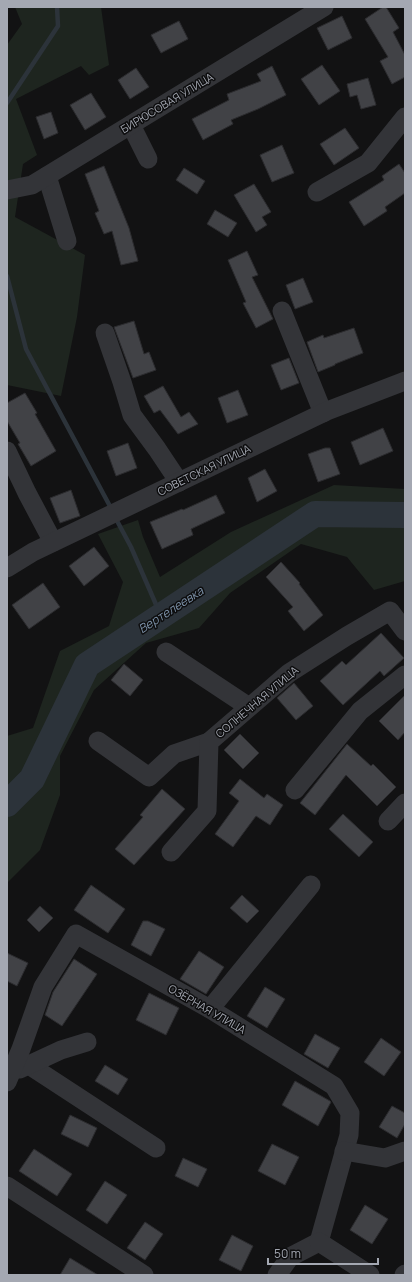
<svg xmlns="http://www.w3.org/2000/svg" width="412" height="1282" viewBox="0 0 412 1282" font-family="Manrope,sans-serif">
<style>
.green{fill:#1e251f}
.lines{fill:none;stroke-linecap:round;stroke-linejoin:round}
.stream{stroke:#2c333a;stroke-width:4.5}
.river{stroke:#2c333a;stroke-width:26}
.building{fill:#414246;stroke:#2c2c2f}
.minor{stroke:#333438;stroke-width:19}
.labels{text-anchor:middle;stroke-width:3;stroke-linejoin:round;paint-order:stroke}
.street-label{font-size:11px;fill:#a4a8b2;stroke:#0d0d0e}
.water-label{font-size:12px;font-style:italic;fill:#7e93aa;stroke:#0d0d0e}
</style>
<rect width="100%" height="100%" fill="#121213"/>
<!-- green -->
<g class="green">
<path d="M15,7h86l8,58 -20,10 -8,-9 -65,33 21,56 -14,9 -8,53 70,38 -8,62 -16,79 -54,-11v-340l15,-21z"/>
<path d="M334,485l71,4v92l-31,9 -27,-33 -46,-13 -71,49 -31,35 -53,15 -52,47 -34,66v39l-20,55 -33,33v-147l26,-8 27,-77 49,-25 14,-44 -25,-48 40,-14 5,17 17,40 71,-45z"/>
</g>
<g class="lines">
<!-- stream -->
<g class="stream">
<path d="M7,103l51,-77 -1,-19"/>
<path d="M7,276l19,73 86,161"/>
<path d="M115,517l16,30 30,69"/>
</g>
<!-- river -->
<path class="river" d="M7,804l25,-25 55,-114 228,-151 90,1"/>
</g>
<!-- building -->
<g class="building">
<path d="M383,7h3l13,21 -6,4 12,23v22l-13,7 -12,-23 8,-4 -23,-38z"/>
<path d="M342,16l10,22 -24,12 -11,-22z"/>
<path d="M179,21l9,18 -27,14 -10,-18z"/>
<path d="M322,65l18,26 -21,14 -18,-26z"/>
<path d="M272,66l14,29 -28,14 -27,11 2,4 -30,16 -11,-21 37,-19 -2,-6 34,-13 -4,-7z"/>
<path d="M136,68l13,19 -19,12 -12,-19z"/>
<path d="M368,78l8,27 -15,4 -4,-14 -7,2 -3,-13z"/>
<path d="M91,93l15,24 -21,13 -15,-25z"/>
<path d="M51,112l7,21 -14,6 -8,-22z"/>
<path d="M345,128l14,20 -25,17 -14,-21z"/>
<path d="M282,145l12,28 -22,9 -12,-27z"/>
<path d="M399,164l6,9v20l-20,14 2,4 -23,15 -15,-24 32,-20 3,-2 -2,-4z"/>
<path d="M104,166l25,62 9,33 -17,4 -9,-34 -8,3 -9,-21 4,-2 -14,-37z"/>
<path d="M184,168l21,13 -8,13 -21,-14z"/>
<path d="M254,184l17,28 -9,5 5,8 -11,7 -22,-37z"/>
<path d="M215,210l22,13 -9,14 -21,-13z"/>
<path d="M247,251l11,24 -6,2 21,42 -17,9 -13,-25 3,-1 -18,-42z"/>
<path d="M303,278l10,24 -18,7 -9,-24z"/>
<path d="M134,321l10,33 5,-2 7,18 -23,8 -19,-51z"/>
<path d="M354,328l9,25 -28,11v1l-17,7 -11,-30 16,-7 1,3z"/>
<path d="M289,358l10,25 -18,7 -10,-25z"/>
<path d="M163,386l18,31 8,-5 9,12 -20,10 -18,-24 -6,3 -10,-17z"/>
<path d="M238,390l10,25 -21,8 -9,-25z"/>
<path d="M25,393l12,20 -2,1 21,37 -25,15 -13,-22 2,-1 -13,-22v-18z"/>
<path d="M383,428l10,23 -33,14 -9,-23z"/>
<path d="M128,443l9,25 -21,8 -9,-25z"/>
<path d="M325,448h5l10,26 -22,8 -10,-28z"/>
<path d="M265,469l12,22 -20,11 -9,-24z"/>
<path d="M71,490l9,26 -20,7 -10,-25z"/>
<path d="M216,495l9,18 -34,16 2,6 -31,14 -12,-27 32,-13 1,1z"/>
<path d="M94,547l15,19 -25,20 -15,-20z"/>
<path d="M281,562l19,21 -1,1 24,31 -19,16 -16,-20 5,-4 -27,-30z"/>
<path d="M43,583l17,24 -31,22 -17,-24z"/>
<path d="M381,633l23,25 -20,18 -4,-5 -37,34 -23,-24 22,-20 4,4z"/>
<path d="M124,664l19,16 -13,16 -19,-16z"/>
<path d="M294,683l19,23 -17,14 -19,-22z"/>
<path d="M405,695v37l-7,8 -19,-19z"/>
<path d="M240,734l19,19 -16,16 -19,-19z"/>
<path d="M347,744l24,22 2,-2 23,23 -19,19 -31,-31 -31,40 -15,-12z"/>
<path d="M240,779l24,19 3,-4 16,11 -13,20 -14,-9 -23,31 -18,-13 24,-33 -10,-8z"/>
<path d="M162,789l23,20 -51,56 -19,-16 28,-32 -3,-2z"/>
<path d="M343,814l30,28 -14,15 -30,-28z"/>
<path d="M91,885l34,24 -17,24 -34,-23z"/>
<path d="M242,895l17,16 -12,12 -17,-15z"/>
<path d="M40,906l13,12 -14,14 -12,-12z"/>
<path d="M143,921h5l17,8 -14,27 -20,-11z"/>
<path d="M199,951l25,16 -18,27 -26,-15z"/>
<path d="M7,953l21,10 -11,23 -10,-5z"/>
<path d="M74,959l23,15 -35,52 -17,-11 8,-23z"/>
<path d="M265,987l20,12 -18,29 -20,-12z"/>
<path d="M149,993l30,15 -13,27 -30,-15z"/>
<path d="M315,1034l25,14 -12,20 -24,-14z"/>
<path d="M381,1038l20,14 -17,24 -20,-14z"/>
<path d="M105,1065l23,14 -10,16 -23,-14z"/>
<path d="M295,1081l35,20 1,1 -13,24 -36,-21z"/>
<path d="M392,1106l13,7v11l-8,14 -18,-11z"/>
<path d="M70,1115l27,13 -9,19 -27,-13z"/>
<path d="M272,1144l27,13 -14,28 -27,-14z"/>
<path d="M34,1149l38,25 -15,22 -38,-25z"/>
<path d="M183,1158l24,11 -9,18 -23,-11z"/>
<path d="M105,1181l22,14 -20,29 -21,-14z"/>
<path d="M365,1205l23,14 -16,25 -22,-14z"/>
<path d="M145,1222l18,12 -18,26 -18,-12z"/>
<path d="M232,1235l21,11 -12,25 -22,-11z"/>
<path d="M70,1258l28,17h-38z"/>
</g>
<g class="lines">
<!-- minor -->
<g class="minor">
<path d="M131,125l17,34"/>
<path d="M47,176l20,65"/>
<path d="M7,190l25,-5 292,-178"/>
<path d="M317,192l51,-29 37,-46"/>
<path d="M282,311l41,102"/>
<path d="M105,333l17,49 10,33 25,34 22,33"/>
<path d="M7,451l20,42 26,49"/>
<path d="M7,568l26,-16 294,-141 78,-30"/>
<path d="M166,652l83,55"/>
<path d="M98,741l51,36 25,-23 35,-12"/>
<path d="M295,790l65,-79 45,-36"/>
<path d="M388,821l17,-18"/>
<path d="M171,852l36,-41 2,-69 80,-69 58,-37 43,-25 15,20"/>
<path d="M210,1009l101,-124"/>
<path d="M29,1065l127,83"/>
<path d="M20,1069l41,-19 26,-8"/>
<path d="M7,1082l14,-33 22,-62 33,-53 134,75 124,77 16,27 -1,22 -30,107 -29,15 -13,18"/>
<path d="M344,1151l41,7 20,-7"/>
<path d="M7,1186l137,89"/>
<path d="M319,1242l51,33"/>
<path d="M404,1275l1,-1"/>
</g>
</g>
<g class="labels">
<!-- street labels -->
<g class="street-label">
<text transform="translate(167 103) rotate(-31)" y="4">БИРЮСОВАЯ УЛИЦА</text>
<text transform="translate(204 470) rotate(-26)" y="4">СОВЕТСКАЯ УЛИЦА</text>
<text transform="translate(257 702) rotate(-40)" y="4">СОЛНЕЧНАЯ УЛИЦА</text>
<text transform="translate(207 1009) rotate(30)" y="4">ОЗЁРНАЯ УЛИЦА</text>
</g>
<!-- water labels -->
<g class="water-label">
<text transform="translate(171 610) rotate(-33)" y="4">Вертелеевка</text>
</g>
</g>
<!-- border -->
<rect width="412" height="1282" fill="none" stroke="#a4a8b2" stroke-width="16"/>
<!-- scale -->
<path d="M268 1258v6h110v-6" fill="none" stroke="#a4a8b2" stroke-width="2"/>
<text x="274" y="1258" font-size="12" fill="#a4a8b2" stroke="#0d0d0e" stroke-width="3" paint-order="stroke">50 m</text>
</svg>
